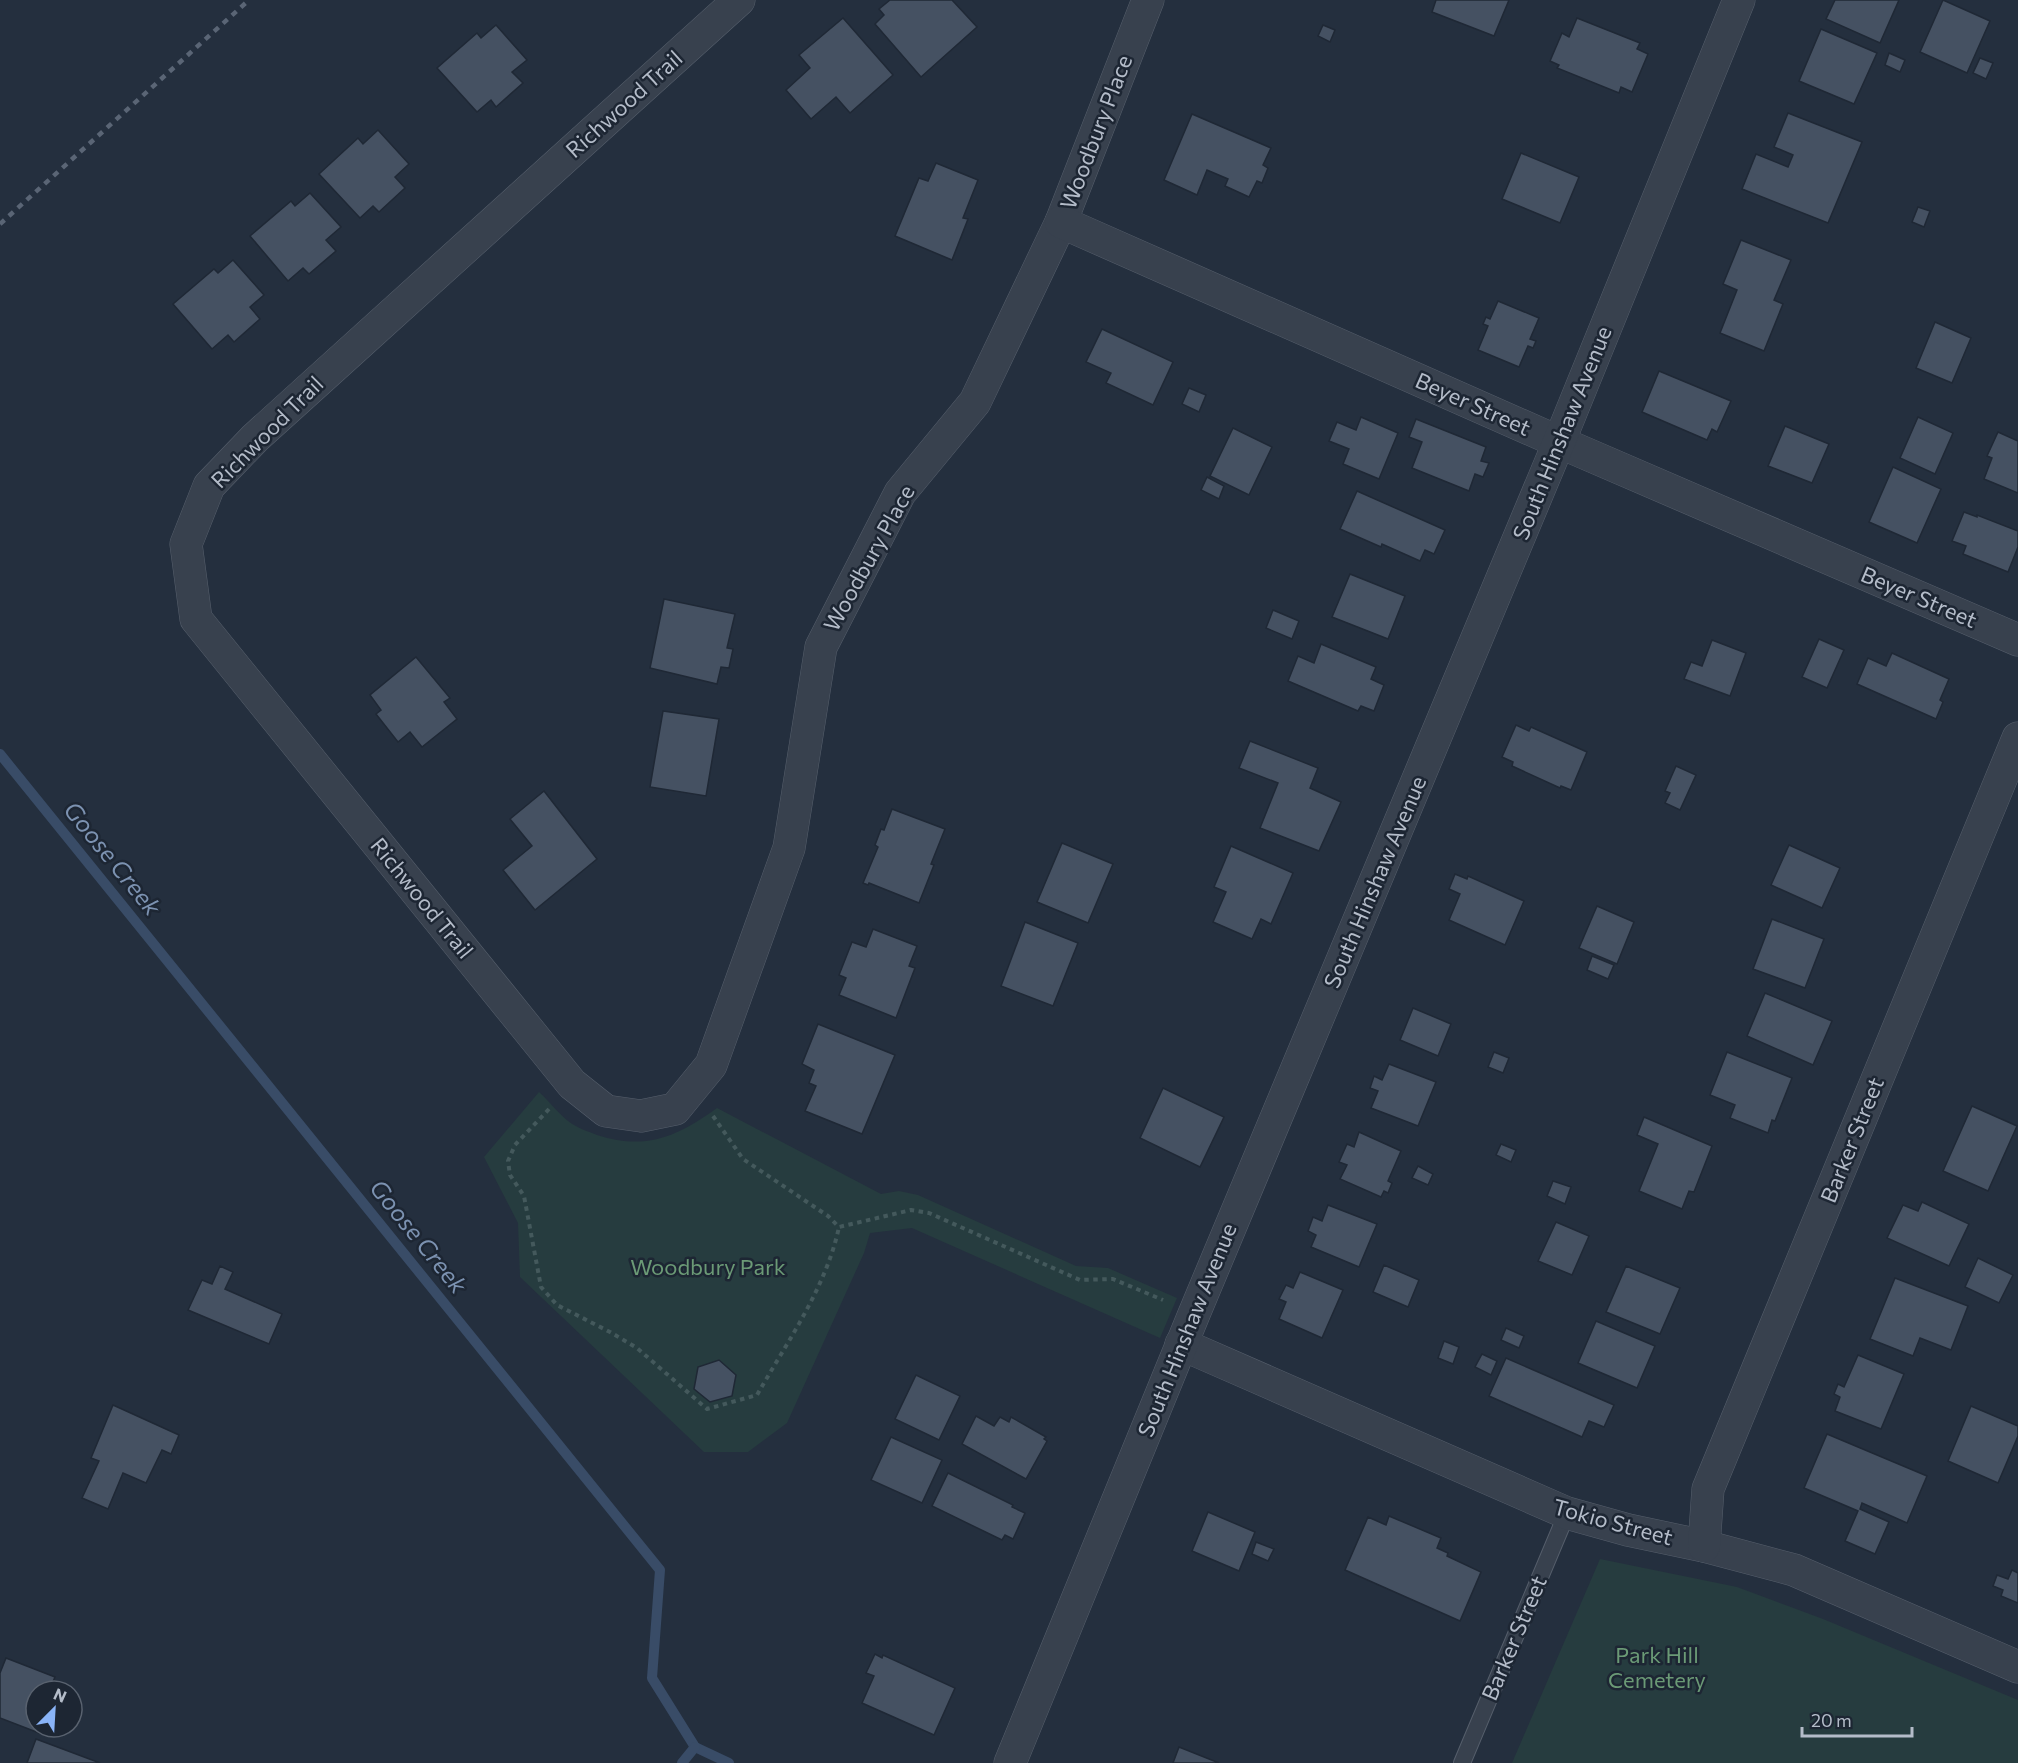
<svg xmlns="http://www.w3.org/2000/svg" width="2018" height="1763" viewBox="0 0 2018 1763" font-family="Commissioner,sans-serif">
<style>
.green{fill:#263c3f}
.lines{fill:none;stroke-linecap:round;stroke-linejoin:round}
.stream{stroke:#394c67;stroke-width:10}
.building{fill:#455162;stroke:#1f2835;stroke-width:1.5}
.lane-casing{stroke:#565f6c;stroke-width:18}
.street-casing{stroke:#565f6c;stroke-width:33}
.path{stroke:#44595c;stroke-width:4;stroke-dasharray:4.5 4.5;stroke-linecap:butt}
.lane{stroke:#38414e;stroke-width:16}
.street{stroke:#38414e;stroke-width:32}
.rail{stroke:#5a6575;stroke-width:4.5;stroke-dasharray:6 6;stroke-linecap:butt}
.labels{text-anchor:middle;stroke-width:5;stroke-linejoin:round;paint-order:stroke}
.street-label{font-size:22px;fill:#b4bcc9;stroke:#1d2633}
.park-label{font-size:22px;fill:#6b9a76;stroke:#1d2633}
.water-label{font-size:24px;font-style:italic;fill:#7c92b1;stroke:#1d2633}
</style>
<rect width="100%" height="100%" fill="#242f3e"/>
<!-- green -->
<g class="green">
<path d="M539,1092c10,9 19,21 29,29 9,7 19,10 29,14 50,16 81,1 120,-27l164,86 18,-3 19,4 158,71 32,2 69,30 -17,40 -248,-110 -42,5 -6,20 -77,170 -39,29h-44l-184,-175 -2,-54 -34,-66z"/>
<path d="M1600,1559l137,28 86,32 195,81v63h-506z"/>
</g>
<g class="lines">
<!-- stream -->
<g class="stream">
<path d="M0,754l660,816 -8,108 43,69 34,16"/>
<path d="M682,1763l13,-16"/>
</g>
</g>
<!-- building -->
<g class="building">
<path d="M890,0h62l25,27 -56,50 -46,-53 9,-9 -5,-6z"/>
<path d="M1436,0h73l-15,36 -62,-24z"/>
<path d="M1835,0h64l-19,43 -54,-24z"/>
<path d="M1943,0l47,21 -23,52 -47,-21z"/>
<path d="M843,18l50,57 -43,38 -14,-16 -25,22 -25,-29 24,-22 -11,-13z"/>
<path d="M1577,18l63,25 -3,6 11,5 -16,38 -11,-5 -2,6 -62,-25 2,-3 -9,-4 12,-28 7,4z"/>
<path d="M496,25l31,35 -15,12 11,11 -27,24 -5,-7 -14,12 -40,-44 40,-35 4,5z"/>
<path d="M1323,25l12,5 -5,12 -12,-6z"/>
<path d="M1821,29l56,24 -23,51 -55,-23z"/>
<path d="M1889,53l16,7 -5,12 -15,-7z"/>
<path d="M1980,58l13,5 -7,16 -13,-6z"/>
<path d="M1788,113l74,29 -34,81 -86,-34 14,-35 32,13 5,-12 -19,-8z"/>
<path d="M1192,114l79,34 -8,17 5,3 -6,15 -5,-2 -8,16 -24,-11 3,-7 -21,-9 -10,25 -33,-15z"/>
<path d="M378,130l31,34 -14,13 10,11 -26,24 -6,-6 -13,12 -41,-44 39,-36 5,6z"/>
<path d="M1521,153l58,24 -19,46 -58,-24z"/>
<path d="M936,163l42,17 -15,38 5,1 -16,41 -57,-24 24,-58 9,3z"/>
<path d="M310,193l31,34 -15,13 10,11 -27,23 -6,-6 -15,13 -38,-45 41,-35 4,5z"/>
<path d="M1918,207l12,4 -6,16 -12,-5z"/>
<path d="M1741,240l50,20 -17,40 9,4 -19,47 -44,-18 17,-43 -14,-6z"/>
<path d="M233,260l31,35 -14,12 10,12 -26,23 -6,-7 -16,14 -39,-45 41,-35 4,4z"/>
<path d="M1498,301l41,17 -9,21 6,2 -3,7 -5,-2 -9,21 -41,-17 10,-24 -5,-2 3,-7 4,2z"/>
<path d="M1935,322l36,16 -19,45 -36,-15z"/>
<path d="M1102,329l71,33 -20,43 -47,-22 5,-10 -25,-11z"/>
<path d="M1659,371l72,30 -14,31 -5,-3 -5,11 -65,-28z"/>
<path d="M1189,388l17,7 -7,17 -17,-8z"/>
<path d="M1361,417l37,16 -19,46 -36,-15 6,-15 -20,-8 8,-19 19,8z"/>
<path d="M1918,417l35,16 -18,41 -35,-16z"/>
<path d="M1416,419l70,28 -5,14 8,2 -6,14 -8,-3 -6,17 -57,-23 10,-26 -13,-5z"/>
<path d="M1785,426l44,18 -17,39 -44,-17z"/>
<path d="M1233,428l39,19 -23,48 -39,-19z"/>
<path d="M1998,432l20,9v52l-34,-14 8,-21 -5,-2z"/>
<path d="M1893,467l48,22 -24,54 -48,-21z"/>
<path d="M1207,477l17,9 -5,13 -18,-9z"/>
<path d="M1357,491l88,39 -11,24 -9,-4 -5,11 -38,-17 -1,3 -41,-18z"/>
<path d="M1964,512l13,5v-2l41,16v16l-10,25 -45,-18 3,-8 -14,-5z"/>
<path d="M1350,574l55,22 -17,43 -56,-22z"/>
<path d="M664,599l71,15 -8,34 6,1 -4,19 -8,-1 -4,17 -67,-16z"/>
<path d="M1273,610l26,11 -7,18 -26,-11z"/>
<path d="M1819,639l25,11 -17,38 -25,-11z"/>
<path d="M1712,640l34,13 -16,43 -46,-17 7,-17 11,4z"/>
<path d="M1321,644l55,23 -5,12 13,6 -10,26 -13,-5 -3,5 -70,-30 10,-25 16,7z"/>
<path d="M1892,653l57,26 -9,21 3,2 -7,17 -79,-35 11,-26 18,8z"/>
<path d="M416,657l34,41 -6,4 13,17 -35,28 -12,-15 -12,10 -22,-28 5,-4 -11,-15z"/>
<path d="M663,711l56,8 -13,77 -56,-9z"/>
<path d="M1516,725l13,6 2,-4 56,25 -16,38 -10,-4 -1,2 -48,-22 1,-4 -11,-5z"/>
<path d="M1250,741l68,27 -8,20 31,14 -22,49 -59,-23 18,-45 -39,-15z"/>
<path d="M1676,766l20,9 -16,35 -15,-7 5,-10 -5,-2z"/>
<path d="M544,791l53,68 -62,51 -32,-40 29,-24 -22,-27z"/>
<path d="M892,809l53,20 -14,35 3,1 -15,38 -50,-20 -1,2 -5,-2 15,-36 -3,-2 6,-16 3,1z"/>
<path d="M1062,843l51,21 -25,59 -51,-21z"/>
<path d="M1789,845l51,23 -18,40 -51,-23z"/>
<path d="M1231,846l62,27 -22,51 -10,-5 -9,20 -39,-17 13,-30 -12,-5z"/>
<path d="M1455,874l12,5 1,-3 56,25 -19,44 -56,-25 11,-26 -11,-5z"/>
<path d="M1597,906l37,16 -17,42 -38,-16z"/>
<path d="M1772,919l52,20 -19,49 -52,-19z"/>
<path d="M1025,922l53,21 -25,63 -52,-20z"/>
<path d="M873,929l44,17 -8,20 6,2 -19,50 -57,-23 7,-17 -7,-3 13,-33 14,5z"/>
<path d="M1592,956l22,9 -6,14 -21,-9z"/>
<path d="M1765,993l67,28 -19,44 -66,-29z"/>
<path d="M1413,1008l38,16 -13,32 -38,-16z"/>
<path d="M818,1024l77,31 -33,79 -57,-23 11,-25 -7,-3 5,-13 -12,-6z"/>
<path d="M1494,1052l15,6 -6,15 -15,-6z"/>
<path d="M1727,1052l65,26 -17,43 -3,-1 -4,13 -38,-15 5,-13 -25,-10z"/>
<path d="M1389,1064l47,18 -18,44 -47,-18 7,-17 -8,-3 4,-12 8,4z"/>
<path d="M1163,1088l61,29 -24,50 -60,-29z"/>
<path d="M1972,1106l45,20 -29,65 -45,-20z"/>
<path d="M1644,1117l68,29 -18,46 -5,-1 -7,18 -43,-18 19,-47 -21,-9z"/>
<path d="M1359,1132l42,19 -13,30 4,2 -4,10 -4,-2 -3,6 -41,-18 7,-14 -8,-3 8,-18 7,3z"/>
<path d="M1501,1144l15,6 -5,12 -15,-7z"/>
<path d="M1418,1166l15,8 -5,11 -16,-7z"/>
<path d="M1553,1181l18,6 -6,17 -18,-8z"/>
<path d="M1922,1202l47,22 -20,42 -62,-28 16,-33 15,6z"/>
<path d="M1328,1205l49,19 -18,43 -48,-20 5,-12 -8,-4 5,-14 9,4z"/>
<path d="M1556,1222l33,14 -17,39 -34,-14z"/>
<path d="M1978,1258l35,17 -14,28 -34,-16z"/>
<path d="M1384,1265l35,15 -11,27 -35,-15z"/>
<path d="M220,1266l13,6 -8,17 57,25 -13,30 -81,-34 14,-30 10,4z"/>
<path d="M1626,1266l54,22 -20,46 -54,-22z"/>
<path d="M1300,1272l43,18 -21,48 -43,-19 7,-17 -7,-3 7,-14 7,3z"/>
<path d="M1895,1278l73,28 -17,44 -31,-12 -7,18 -43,-17z"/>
<path d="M1596,1321l59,25 -18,42 -59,-25z"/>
<path d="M1506,1328l18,8 -5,12 -18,-8z"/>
<path d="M1444,1341l15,6 -6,17 -15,-6z"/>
<path d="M1482,1354l15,7 -6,14 -16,-8z"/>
<path d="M1858,1355l46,19 -23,55 -46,-18 5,-14 -6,-3 4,-10 6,3z"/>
<path d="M1506,1358l108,47 -10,22 -15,-6 -7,16 -93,-41z"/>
<path d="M719,1360l17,15 -4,21 -22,6 -16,-13 4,-22z"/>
<path d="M916,1375l44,21 -21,44 -44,-21z"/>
<path d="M113,1405l66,30 -8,19 -9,-4 -16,33 -23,-10 -15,36 -26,-11 17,-37 -8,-3z"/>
<path d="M1971,1406l47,20v10l-20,47 -50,-22z"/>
<path d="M976,1416l18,10 6,-9 9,5 2,-5 35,20 -2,2 3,2 -21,38 -64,-35z"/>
<path d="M1827,1434l100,42 -20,47 -45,-20 -2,6 29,13 -14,32 -30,-13 13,-30 -54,-23z"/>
<path d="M891,1437l51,23 -20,43 -51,-23z"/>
<path d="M948,1473l65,32 -1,2 13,6 -12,26 -8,-4 -3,5 -70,-34z"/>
<path d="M1208,1512l47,20 -16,39 -47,-20z"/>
<path d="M1389,1516l52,22 -4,10 11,5 -1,3 34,16 -21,49 -115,-51 23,-53 18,8z"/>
<path d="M1256,1542l18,7 -6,12 -16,-7z"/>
<path d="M2012,1570l6,3v30l-17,-7 2,-6 -10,-4 4,-11 11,4z"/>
<path d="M875,1654l7,4 1,-3 72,33 -21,47 -72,-32 12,-27 -8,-3z"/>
<path d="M6,1658l49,19 -6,14h-13v36h5l-2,6 -39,-15v-45z"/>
<path d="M36,1739l64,24h-73z"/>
<path d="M1179,1747l40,16h-46z"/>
</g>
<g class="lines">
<defs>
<path id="lane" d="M1462,1763l105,-250"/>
<g id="street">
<path d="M739,0l-484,438 -46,48 -23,58 10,75 376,465 34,27 35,5 34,-7 36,-44 78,-217 32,-201 79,-154 75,-91 86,-180 87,-222"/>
<path d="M1061,222l498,220 459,198"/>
<path d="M1181,1344l386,169 61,17 76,16 90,24 224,97"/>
<path d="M1704,1546l4,-57 310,-751"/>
<path d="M1010,1763l184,-449 365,-872 180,-442"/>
</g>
</defs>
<!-- lane casing -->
<use href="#lane" class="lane-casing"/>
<!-- street casing -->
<use href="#street" class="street-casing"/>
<!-- path -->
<g class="path">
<path d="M549,1109l-34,36 -7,16 2,14 14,21 17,91 16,18 53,27 27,16 70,61 50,-14c30,-53 69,-107 82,-168"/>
<path d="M713,1116l30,43 85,57 11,11 72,-17 18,3 151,67 33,-1 50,21"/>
</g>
<!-- lane -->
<use href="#lane" class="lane"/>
<!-- street -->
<use href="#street" class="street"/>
<!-- rail -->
<path class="rail" d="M0,224l249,-224"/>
</g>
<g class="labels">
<!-- street labels -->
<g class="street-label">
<text transform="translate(624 104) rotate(-42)" y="8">Richwood Trail</text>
<text transform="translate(1096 132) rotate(-69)" y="8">Woodbury Place</text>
<text transform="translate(1473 404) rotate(24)" y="8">Beyer Street</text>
<text transform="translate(267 432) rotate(-45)" y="8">Richwood Trail</text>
<text transform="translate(1562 433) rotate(-68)" y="8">South Hinshaw Avenue</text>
<text transform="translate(869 558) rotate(-61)" y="8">Woodbury Place</text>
<text transform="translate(1919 597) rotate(23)" y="8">Beyer Street</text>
<text transform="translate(1375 882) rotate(-67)" y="8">South Hinshaw Avenue</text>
<text transform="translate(422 898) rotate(51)" y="8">Richwood Trail</text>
<text transform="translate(1852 1140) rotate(-68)" y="8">Barker Street</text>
<text transform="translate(1187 1330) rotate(-68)" y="8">South Hinshaw Avenue</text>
<text transform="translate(1613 1522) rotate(15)" y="8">Tokio Street</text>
<text transform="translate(1514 1638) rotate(-67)" y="8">Barker Street</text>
</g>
<!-- park labels -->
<g class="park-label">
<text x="708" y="1275">Woodbury Park</text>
<text x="1657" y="1663">Park Hill<tspan x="1657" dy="25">Cemetery</tspan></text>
</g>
<!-- water labels -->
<g class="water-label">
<text transform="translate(112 859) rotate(51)" y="8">Goose Creek</text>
<text transform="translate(418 1237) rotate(51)" y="8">Goose Creek</text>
</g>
</g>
<!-- north arrow -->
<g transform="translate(54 1709) rotate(24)"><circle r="28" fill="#1d2633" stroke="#59626f" stroke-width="1.5"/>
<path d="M0-4.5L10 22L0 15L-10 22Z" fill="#8ab4f8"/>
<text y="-9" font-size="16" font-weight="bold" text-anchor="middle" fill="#b4bcc9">N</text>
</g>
<!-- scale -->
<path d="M1802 1727v9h110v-9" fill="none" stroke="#b4bcc9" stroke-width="3"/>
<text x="1811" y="1727" font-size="18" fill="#b4bcc9" stroke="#1d2633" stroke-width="4.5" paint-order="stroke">20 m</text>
</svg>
